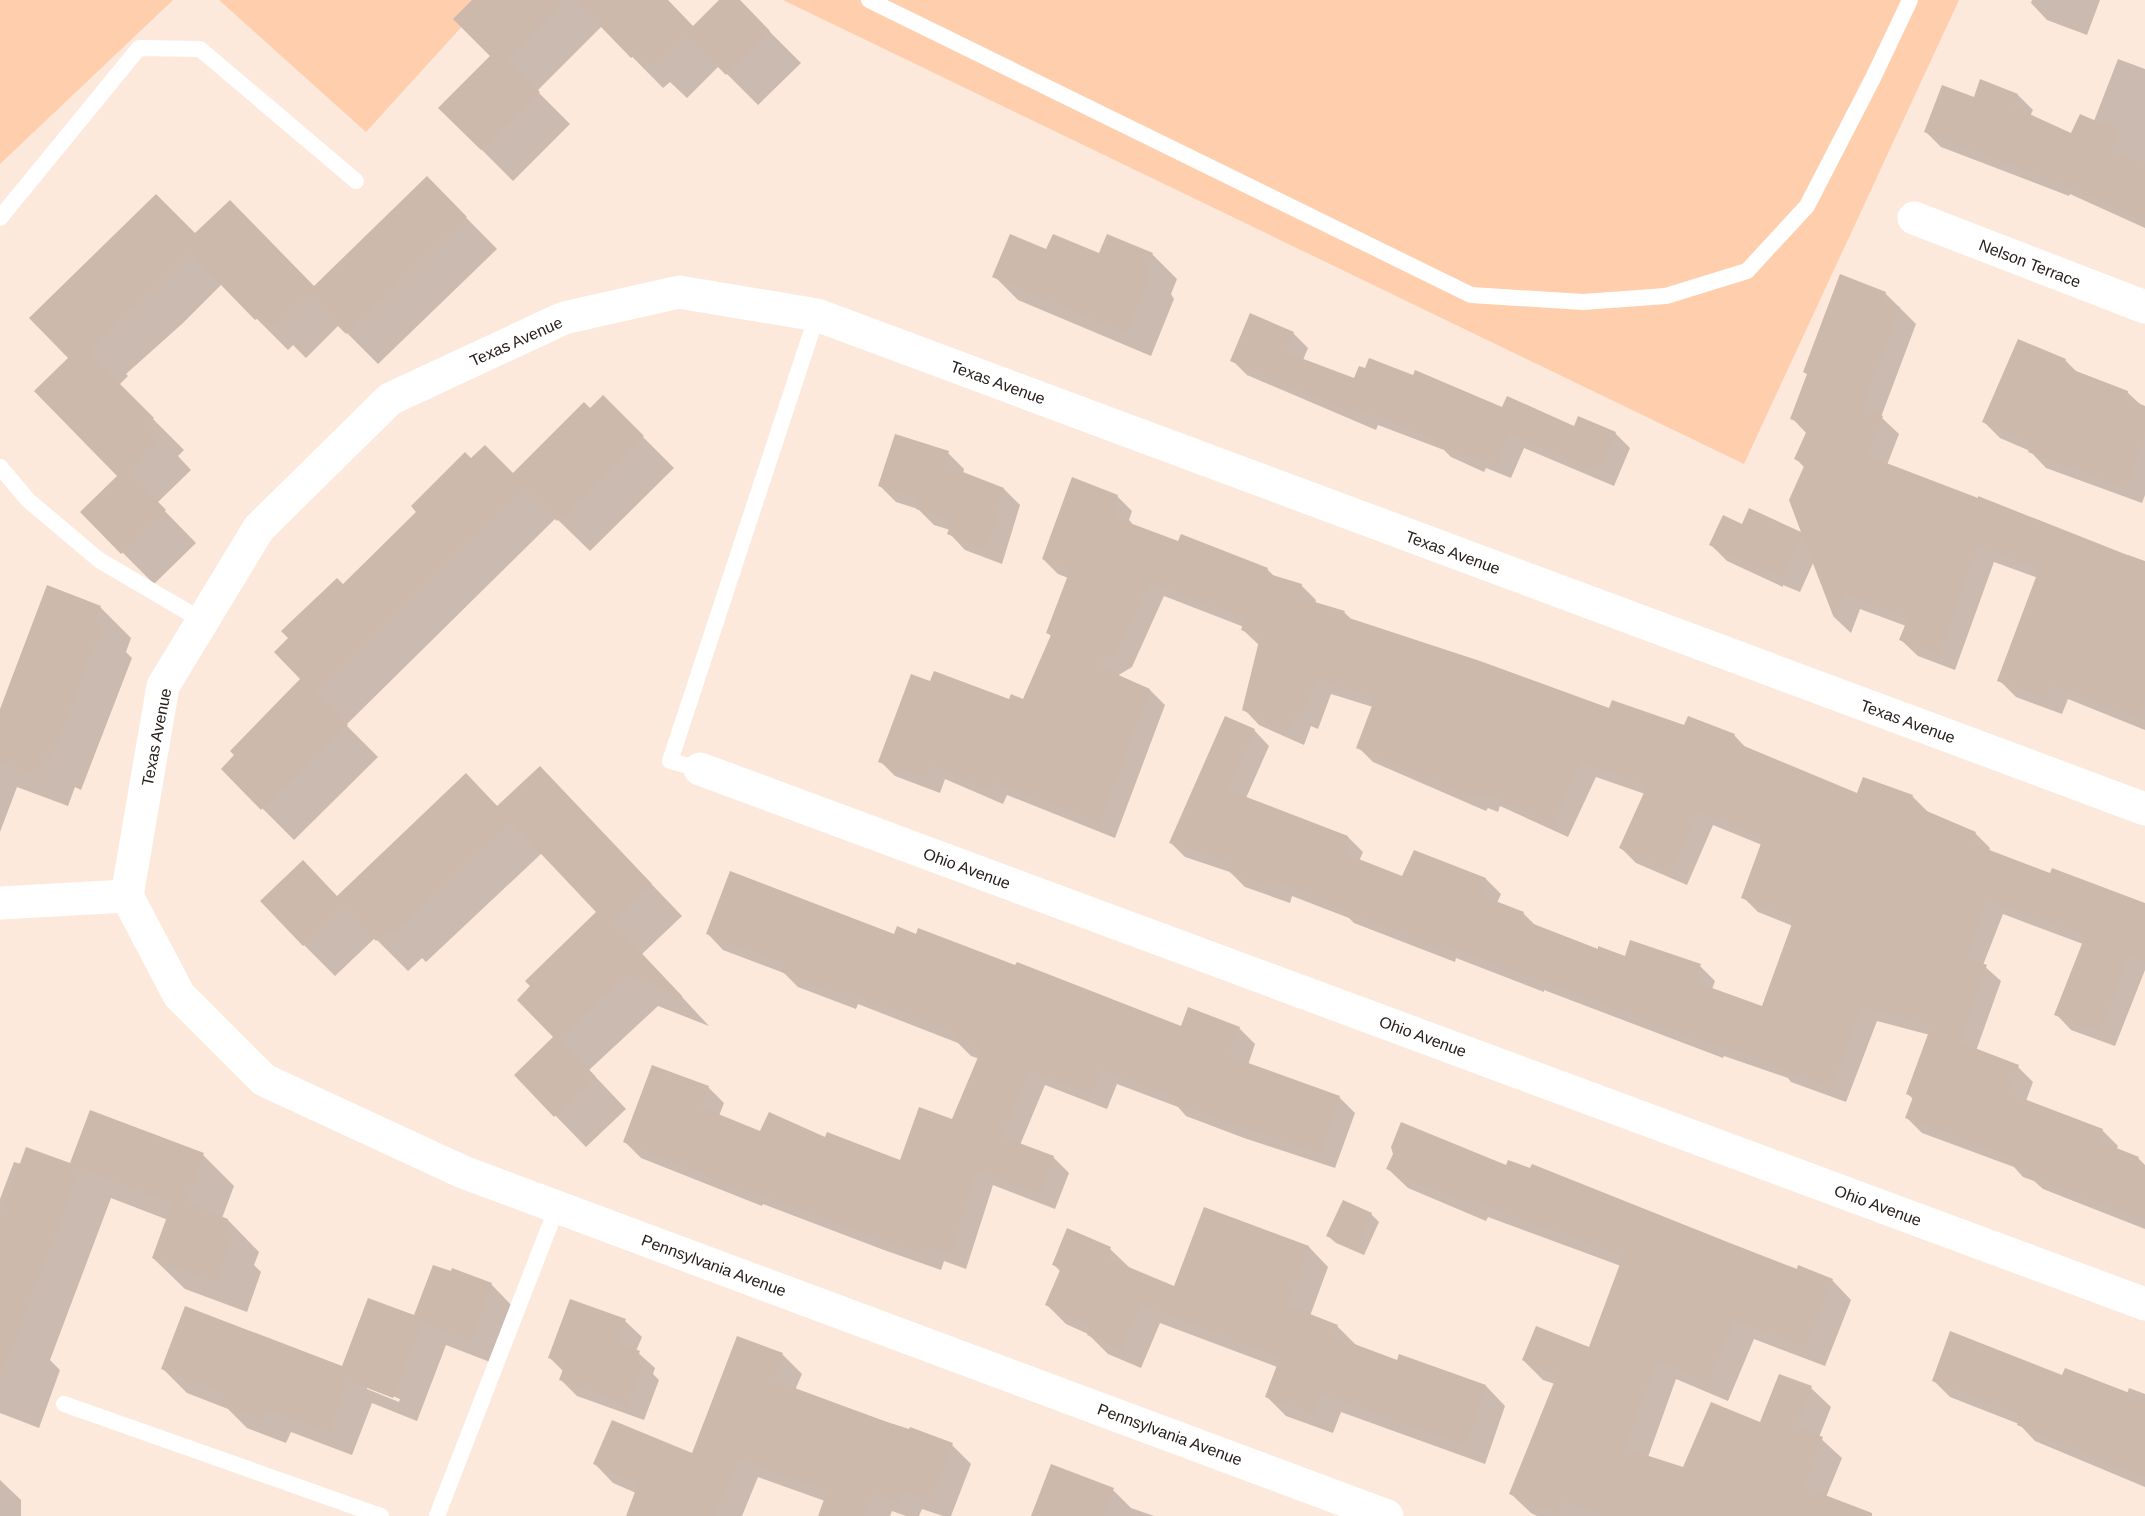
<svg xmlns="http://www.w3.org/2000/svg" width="2145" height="1516" viewBox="0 0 2145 1516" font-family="Helvetica,sans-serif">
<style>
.green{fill:#fecead}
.shadow{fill:#0003;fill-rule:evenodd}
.building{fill:#ccb9ac}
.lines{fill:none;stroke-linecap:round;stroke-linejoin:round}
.lane{stroke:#fff;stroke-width:16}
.street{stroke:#fff;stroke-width:33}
.labels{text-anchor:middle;stroke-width:5;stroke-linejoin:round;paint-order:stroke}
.street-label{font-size:16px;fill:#28201c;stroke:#fff}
</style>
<rect width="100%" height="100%" fill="#fde9db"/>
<!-- green -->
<g class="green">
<path d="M0,0h173l-173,164z"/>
<path d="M219,0h267l-120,132z"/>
<path d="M783,0h1176l-215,464z"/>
</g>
<!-- shadow -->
<g class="shadow">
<path d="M474,0h191l28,28 28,-28h17l63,63 -43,42 -39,-39 -32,32 -17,-16 -7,6 -61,-62 -65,65 33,33 -57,57 -73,-73 52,-52z"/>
<path d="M2032,0h68l-13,35 -40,-15 -16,-17z"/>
<path d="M2118,59l27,10v159l-75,-34 -1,2 -128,-49 -15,-15 48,-33 44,-4 15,15 -3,6 42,19 22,-14z"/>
<path d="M427,178l70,71 -119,115 -39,-39 -33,33 -13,-13 -5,5 -66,-66 -39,39 -57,51 2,2 -9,9 65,65 -6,6 13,14 -34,33 39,40 -42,41 -72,-72 37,-36 -83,-85 160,-156 118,52z"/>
<path d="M1108,236l45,19 24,24 -6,15 3,5 -23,57 -133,-56 -24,-24 53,-25 53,4z"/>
<path d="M1885,293l31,31 -35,93 18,17 -12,31 240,91 1,-1 17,6v169l-77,-31 -6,15 -46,-17 -17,-17 39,-102 -44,-16 -39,108 -37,-14 -17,-16 5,-14 -46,-17 -9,24 -16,-15 -21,-57 -14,31 -17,-7v2l-56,-26 -16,-16 32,-19 61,9 1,-67 -9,-9 11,-25 -15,-16z"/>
<path d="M1293,333l15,15 -5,12 52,20 148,29 71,19 41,5 15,15 -16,38 -90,-38 -13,30 -25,-10 -2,4 -33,-15 -7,-7 -66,-25 -2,5 -129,-55 -15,-15z"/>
<path d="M2065,360l13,13 49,19 14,13 4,2v88l-3,8 -96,-35 -16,-17 -30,-13 -17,-17z"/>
<path d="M603,397l71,71 -84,83 -34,-33 -210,207 32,32 -84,83 -71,-71 79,-90 41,-93 129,-126 41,15 77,-64z"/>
<path d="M948,453l16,16 -1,5 41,15 16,16 -18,59 -37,-14 -16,-17 1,-3 -16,-5 -16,-16 -22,-7 -16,-16z"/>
<path d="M1117,496l15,15 -3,9 3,3 -1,2 48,18 88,26 8,8 26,8 15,15 -1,4 30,9 8,8 257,89 75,17 49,8 13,14 111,46 54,1 16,16 47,21 15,15 -1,3 62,24 94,30v65l-30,76 -44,-16 -15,-16 27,-70 -80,-30 -20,51 18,16 -25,70 42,16 15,15 -7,19 76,29 16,16 -2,4 22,8 7,7v64l-102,-40 -9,-8 -11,-4 -9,-10 -92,-34 -15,-15 7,-18 -6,-6 22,-59 -53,-14 -31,81 -55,-20 -3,-4 -64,-22 -1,2 -179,-68v2l-88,-34 -1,4 -101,-39 -5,-5 -57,-22 -2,7 -45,-16 -15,-15 -45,-15 -15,-15 84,-112 15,16 -23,52 102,39 15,15 -4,9 44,17 12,-26 71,27 15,15 -4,9 26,10 14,14 61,24 28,7 5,-16 69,24 15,15 -3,8 51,19 30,-82 -35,-14 -15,-15 19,-52 -49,-20 -26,60 -51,-22 -15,-15 24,-54 -49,-17 -28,60 -68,-31 -2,6 -10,-4 -2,3 -113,-49 -15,-15 15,-40 -42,-13 -13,35 -7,-3 -7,19 -45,-20 -15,-16 16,-63 -17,-16 1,-3 -80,-31 -32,71 -15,9 33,14 15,15 -50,133 -108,-43 -4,9 -58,-25 -5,14 -45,-17 -15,-15 51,-78 78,18h15l28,-64 -5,-5 21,-54 -10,-4 -15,-15z"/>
<path d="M100,607l31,31 -5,14 6,6 -51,132 -6,-3 -7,19 -51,-19 -17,45v-119z"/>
<path d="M466,775l32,32 72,-8 112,117 -40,38 67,72 -51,-20 -69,64 37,39 -40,38 -70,-72 39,-37 43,-126 -56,-59 -116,109 -4,-4 -14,13 -33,-33 -40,38 -31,-31 33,-48z"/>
<path d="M708,934l187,2 287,92h57l16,16 -7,21 91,32 16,16 -20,55 -91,-30 -58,-22 -8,-9 -61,-23 -10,25 -62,-24 -25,60 33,12 16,16 -14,36 -62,-24 -27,84 -22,-8 -3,9 -57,-20 -121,-46 -1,2 -121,-48 -16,-16 83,-55 16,16 -5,13 42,17 65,6 75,23 52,-41 27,-62 -9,-3 -13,-13 -100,-39 -2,5 -58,-22 -14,-14 -61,-23z"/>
<path d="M203,1155l31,31 -12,32 6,2 31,32 -5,13 7,7 -14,40 -62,-23 -32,-31 15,-38 -57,-22 -61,162 10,10 -21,58 -39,-15v-214l14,-37 7,2 50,1z"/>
<path d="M1507,1167l291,104 34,9 19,20 -26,66 -71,-27 -26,62 -52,-22 -28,78 36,12 77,-46 50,-35 20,19 -12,30 23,21 -16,39 36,19h-325l-6,-3 -20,-19 44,-110 -12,-4 -20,-20 67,-11 31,-83 -133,-49 -2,4 -78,-33 -20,-19z"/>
<path d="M1205,1208l104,39 19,20 -18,49 27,10 20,20 41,16 88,24 19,20 -20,58 -144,-52 -8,21 -47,-17 -20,-20 11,-29 -117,-44 -19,45 -33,-14 -20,-20 -22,-10 -19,-19 14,-33 -8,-8 57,-15 20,19 45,20z"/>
<path d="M1371,1214l8,8 -15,33 -28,-12 -8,-7z"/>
<path d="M491,1284l24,25 -20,55 -49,-19 -29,76 -45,-18 -20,52 -61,-23 -5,11 -39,-15 -19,-19 -41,-16 -24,-24 180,-1 72,-51zM367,1386l33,13 -1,3 -32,-13z"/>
<path d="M571,1301l54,20 17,16 -6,14 19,17 -2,6 6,6 -15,40 -67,-24 -16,-16 3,-8 -15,-15z"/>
<path d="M738,1337l45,18 19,19 -7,16 157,55 19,19 -20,52h-8l-21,-7 -3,7h-13l-14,-5 -2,5h-71l6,-15 -67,-24 -16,39h-115l9,-23 -23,-10 -18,-19 98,-9z"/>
<path d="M2063,1377l64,17 2,-6 16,6v93l-110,-46 -16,-17 -69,-27 -16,-16z"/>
<path d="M0,1480l21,20v16h-21z"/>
<path d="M1113,1490l18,18 23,8h-122z"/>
</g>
<!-- building -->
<g class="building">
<path d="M472,0h93l-58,59 33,33 -59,58 -43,-42 52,-52 -37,-37z"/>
<path d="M575,0h93l25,26 26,-26h21l30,31 -44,44 -39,-39 -33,32 -16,-16 -7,6z"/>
<path d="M1980,79l38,15 -6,12 59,27 9,-19 39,17 -8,21 34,12v57l-91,-41 -1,1 -129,-49 18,-47 32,12z"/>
<path d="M427,176l40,41 -121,117 -39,-39 -34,33 -12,-13 -6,5 -65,-67 -38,38 -56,51 2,2 -9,9 65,65 -7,6 14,14 -34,32 39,40 -45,44 -41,-42 37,-36 -83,-85 34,-33 -39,-40 127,-124 39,39 35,-33 84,86z"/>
<path d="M1010,234l36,15 7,-15 46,19 8,-19 46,19 -6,16 4,4 -25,60 -134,-56z"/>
<path d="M1840,274l46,18 -3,8 17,7 -38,101 21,8 -15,40 110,42v-2l167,66v137l-8,19 -86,-34 -5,15 -49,-18 42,-112 -61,-23 -39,109 -40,-15 9,-22 -64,-25 -10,25 -32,-83 -19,42 -16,-7 -1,2 -57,-27 14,-30 19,9 7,-16 52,24 -12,-32 16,-36 -11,-5 15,-33 -19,-7 17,-45 -4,-2z"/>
<path d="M1250,313l44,19 -9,20 69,26 5,-12 6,2 4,-10 44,17 2,-5 87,37 5,-11 67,30 4,-10 38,16 -17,40 -90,-38 -13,30 -25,-10 -2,4 -35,-15 2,-4 -73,-28 -2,5 -131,-55z"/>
<path d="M2018,339l48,20 -3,7 65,25 -2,7 19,8v31l-20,51 -97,-36 4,-8 -50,-22z"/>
<path d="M603,395l41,41 -87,85 -33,-33 -208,205 32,32 -87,85 -40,-41 13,-14 -4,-4 70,-72 -26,-27 14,-14 -7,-7 56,-53 6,6 73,-72 -5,-6 54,-54 6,6 14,-13 28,28 71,-71 6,6z"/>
<path d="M895,434l54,17 -4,14 59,23 -18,61 -39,-15 5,-13 -36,-12 3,-10 -41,-13z"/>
<path d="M1072,477l46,18 -4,10 3,1 -3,11 64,24 3,-7 87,34 -2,5 36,11 -4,13 47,14 -2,5 137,45 129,47 3,-8 72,25 4,-9 47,18 -3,7 125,52 6,-16 50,18 -3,9 66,28 -5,11 79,30 2,-5 93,35v59l-16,-6 -29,76 -46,-17 31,-79 -97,-36 -22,57 21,8 -28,77 60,23 -11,28 95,36 -4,12 40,16 -4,9 10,3v52l-119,-46 2,-5 -22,-8 3,-5 -104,-39 8,-21 -7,-3 25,-68 -69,-19 -31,81 -56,-21v-2l-67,-23v2l-179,-68v2l-88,-34 -1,4 -103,-40 1,-2 -61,-24 -2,7 -46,-17 3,-9 -63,-20 56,-127 30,13 -27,61 120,46 -3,10 3,1 -2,7 56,22 12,-26 72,28 -5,14 5,2 -1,3 39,15 -3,7 77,30v-3l27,10 5,-16 71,24 -5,13 6,3 -1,4 61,22 32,-88 -53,-20 22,-60 -65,-27 -27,60 -52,-23 28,-62 -66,-24 -28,61 -68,-31 -2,6 -11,-4 -1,3 -115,-49 19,-50 -59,-19 -14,36 -6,-3 -8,19 -46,-21 18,-73 -19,-7 4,-11 -96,-37 -32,70 -21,13 54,24 -50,134 -108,-42 -4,8 -58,-24 -5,14 -47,-17 33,-88 19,7 4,-10 75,28 2,-5 12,5 28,-64 -5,-2 24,-63 -28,-11z"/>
<path d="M47,585l54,21 -7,17 8,3 -52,134 -7,-3 -6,19 -37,-14v-53z"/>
<path d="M540,766l112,118 -40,38 71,75 -57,-21 -67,62 37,39 -42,40 -40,-42 39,-38 -36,-37 13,-14 -5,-5 71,-69 -85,-90 -117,111 -4,-5 -14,13 -32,-34 -41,39 -43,-45 43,-41 34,36 129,-123 31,33z"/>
<path d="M730,871l164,63 3,-8 19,8 2,-6 97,37 2,-3 164,64 7,-19 52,20 -11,29 111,40 -21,58 -92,-32 -58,-22 1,-4 -69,-27 -10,25 -61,-24 -29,66 53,20 -15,38 -62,-24 -27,84 -22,-8 -3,9 -58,-20 -120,-46 -1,3 -123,-50 29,-77 57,21 -8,21 59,24 9,-19 56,25 2,-5 73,28 19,-53 33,12 29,-69 -27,-10 2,-7 -113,-43 -2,5 -60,-23 3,-8 -78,-30z"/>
<path d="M90,1110l114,43 -19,49 43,17 -6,17 8,4 -15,42 -63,-24 20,-55 -92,-35 -77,203 -3,-1v-153l26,-70 44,16z"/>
<path d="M1401,1122l105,43 2,-5 22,8 2,-4 198,79 67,26 1,-4 35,14 -28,68 -71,-27 -26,62 -51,-21 -33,87 59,19 28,-65 49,20 19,-48 33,12 -16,40 27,11 -19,50 68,26v3h-261l-49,-15 -5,12 -48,-19 48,-119 -35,-15 14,-34 53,21 34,-91 -74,-29 -1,2 -80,-31 -2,5 -80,-34 7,-15 -2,-7z"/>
<path d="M1343,1200l29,13 -16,36 -30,-13z"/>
<path d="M1204,1207l105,39 -22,59 51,20 -5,11 64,24 2,-6 87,31 -21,60 -144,-51 -7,20 -49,-17 15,-40 -140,-53 -18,45 -35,-14 4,-9 -46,-21 16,-37 -9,-3 15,-37 44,19 -4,11 67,28z"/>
<path d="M433,1265l18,6 1,-3 40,15 -22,58 -48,-19 -29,76 -46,-18 -19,52 -62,-23 -4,11 -41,-16 4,-10 -64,-25 24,-63 157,60 26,-68 46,17z"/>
<path d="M570,1299l56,20 -9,23 23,9 -3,9 7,3 -17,42 -68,-25 6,-16 -17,-6z"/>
<path d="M1950,1331l112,44 3,-7 80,31v79l-128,-53 3,-10 -88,-34z"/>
<path d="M737,1336l46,17 -10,27 114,42 22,7 1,-2 43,16 -22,58 -28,-10 -4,12 -26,-10 -9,23h-46l9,-25 -88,-32 -25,57h-88l12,-32 -45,-20 19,-44 80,33z"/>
<path d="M1051,1464l63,24 -11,28h-72z"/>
</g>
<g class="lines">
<!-- lane -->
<g class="lane">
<path d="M869,0l602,295 112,7 83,-6 81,-25 60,-65 66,-128 37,-78"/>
<path d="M0,218l139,-170 61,1 156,132"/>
<path d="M0,467l28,33 71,60 104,61"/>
<path d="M700,769l-30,-8 147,-446"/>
<path d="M64,1404l317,112"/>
<path d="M437,1516l120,-309"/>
</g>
<!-- street -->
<g class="street">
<path d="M1914,218l231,89"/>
<path d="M700,769l1445,535"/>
<path d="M127,896l36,-210 96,-158 131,-129 174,-81 115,-26 138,23 1328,494"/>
<path d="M127,896l52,99 85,85 199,92 924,344"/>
<path d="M0,903l127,-7"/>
</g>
</g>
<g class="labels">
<!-- street labels -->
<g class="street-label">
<text transform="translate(2030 263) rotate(21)" y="6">Nelson Terrace</text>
<text transform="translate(516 341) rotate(-24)" y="6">Texas Avenue</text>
<text transform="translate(998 382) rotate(20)" y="6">Texas Avenue</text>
<text transform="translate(1453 552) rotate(20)" y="6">Texas Avenue</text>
<text transform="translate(1908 721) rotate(20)" y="6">Texas Avenue</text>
<text transform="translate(156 737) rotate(-79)" y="6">Texas Avenue</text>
<text transform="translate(967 868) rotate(20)" y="6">Ohio Avenue</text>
<text transform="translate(1423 1036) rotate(20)" y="6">Ohio Avenue</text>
<text transform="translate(1878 1205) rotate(20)" y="6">Ohio Avenue</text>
<text transform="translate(714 1265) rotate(20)" y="6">Pennsylvania Avenue</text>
<text transform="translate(1170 1434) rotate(20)" y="6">Pennsylvania Avenue</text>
</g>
</g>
</svg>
